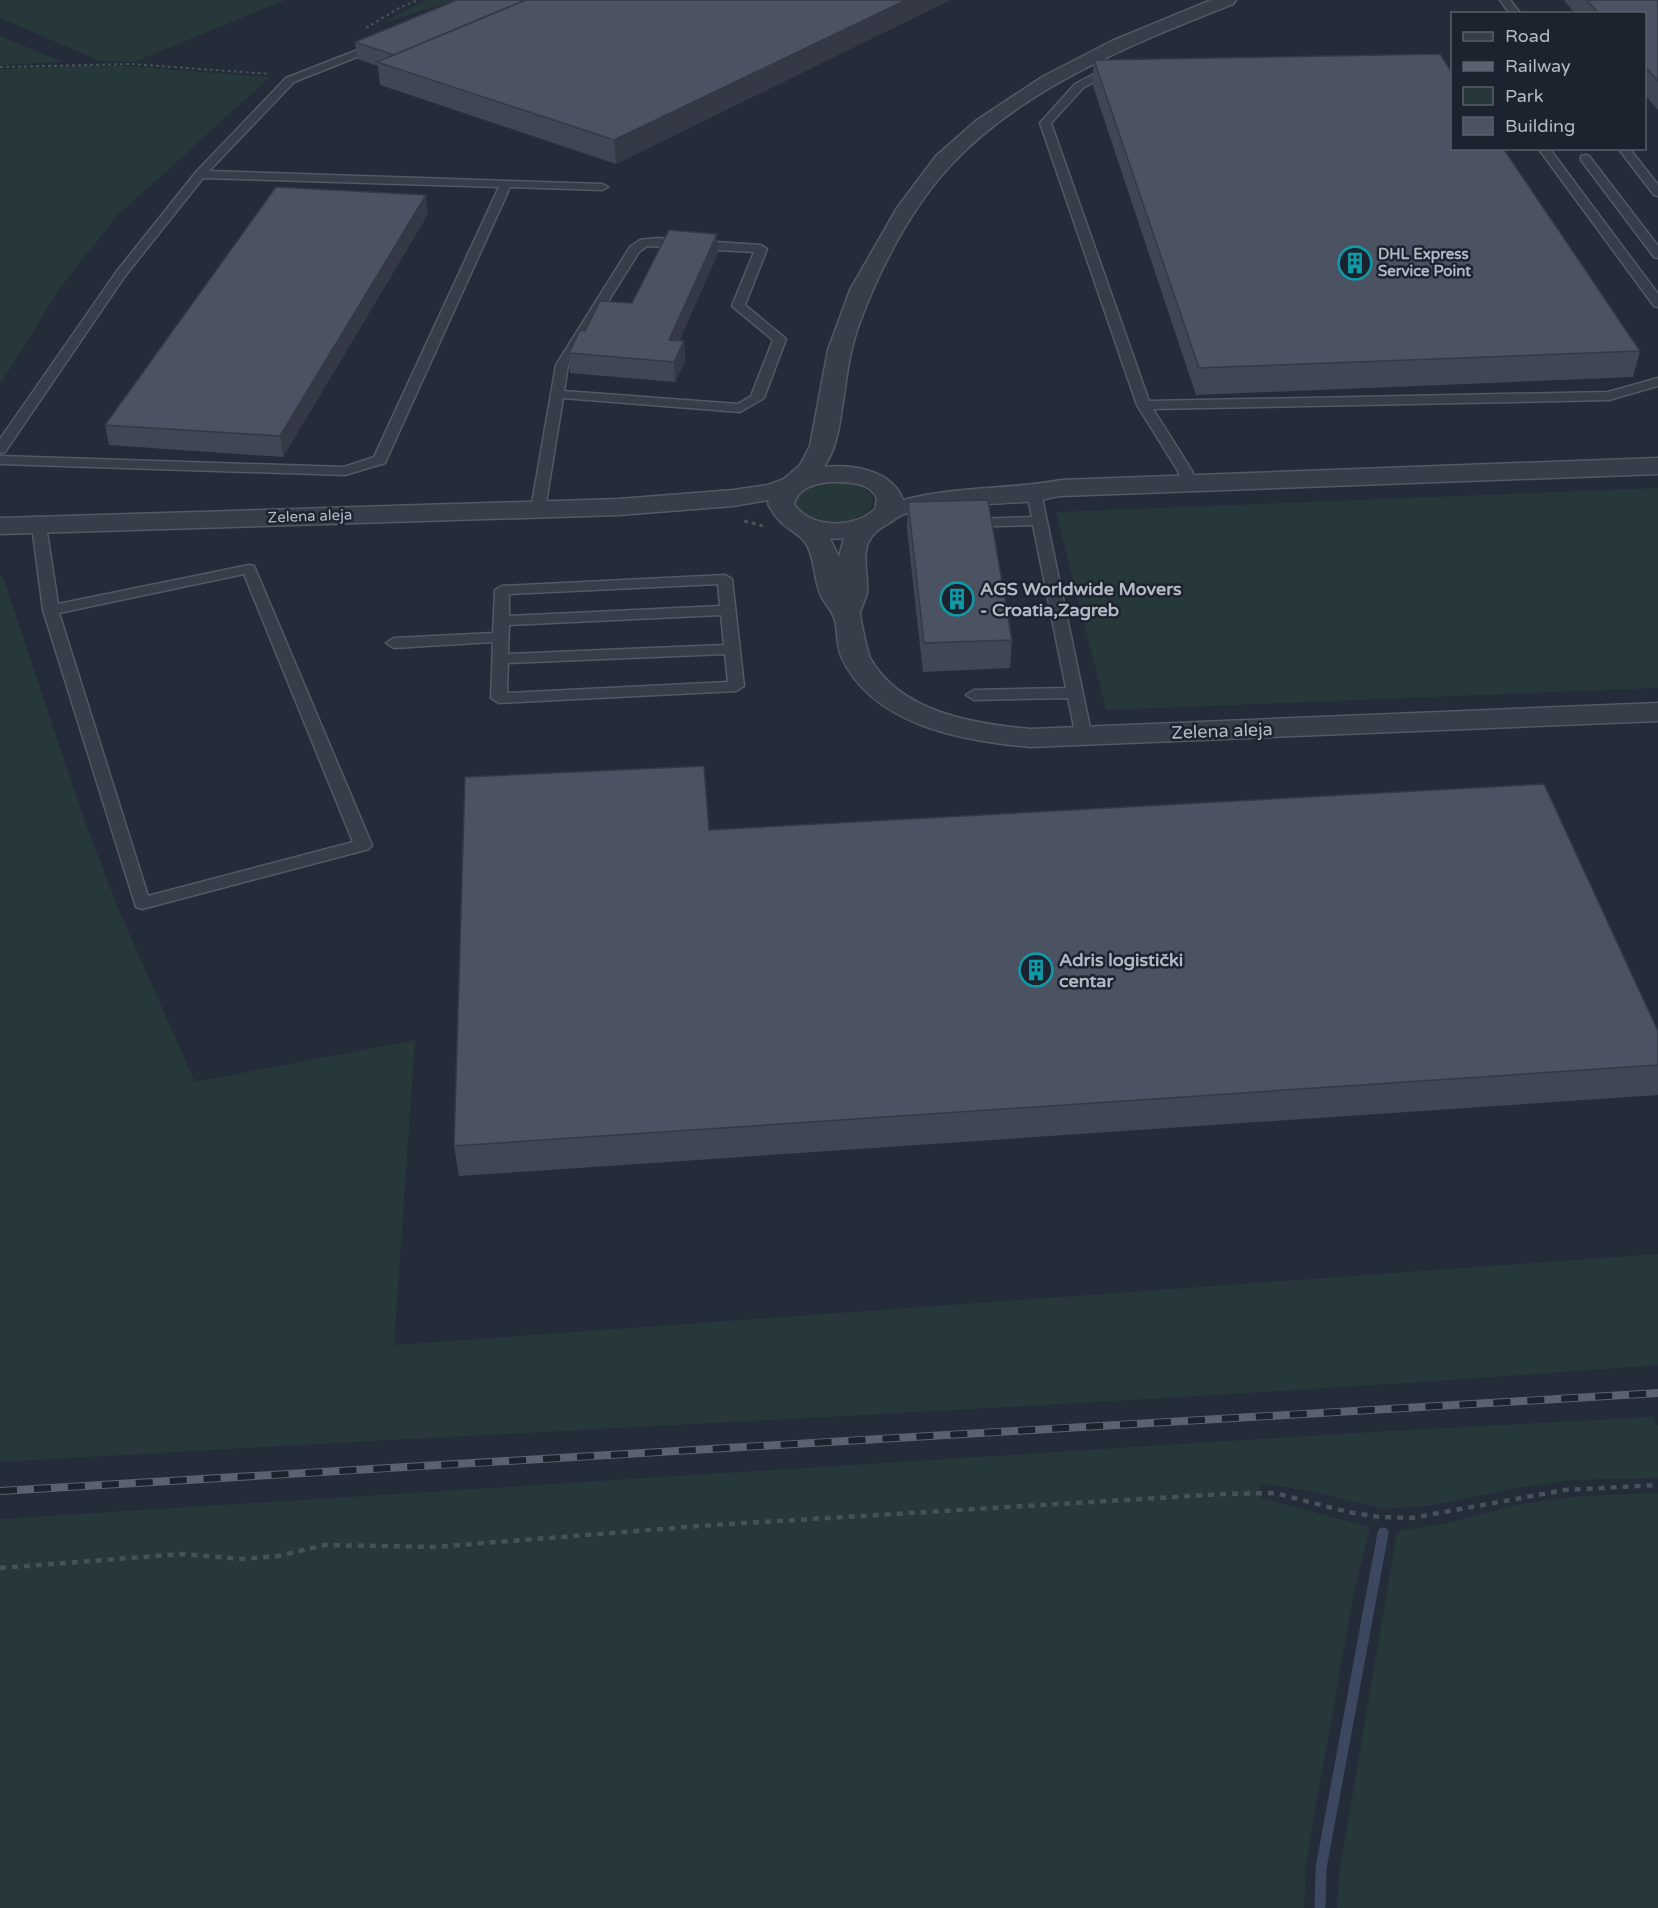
<svg xmlns="http://www.w3.org/2000/svg" width="1658" height="1908" viewBox="0 0 1658 1908" font-family="'Varela Round',sans-serif">
<style>
.green{fill:#27383b}
.lines{fill:none;stroke-linecap:round;stroke-linejoin:round}
.stream{stroke:#3b4860;stroke-width:11}
.service-casing{stroke:#535864;stroke-width:3}
.minor-casing{stroke:#535864;stroke-width:3}
.path-far2{stroke:#445357;stroke-width:2;stroke-dasharray:3 3;stroke-linecap:butt}
.path-far1{stroke:#445357;stroke-width:3;stroke-dasharray:4 4;stroke-linecap:butt}
.path{stroke:#445357;stroke-width:4.5;stroke-dasharray:6 6;stroke-linecap:butt}
.service{fill:#383e49;fill-rule:evenodd}
.minor{fill:#383e49;fill-rule:evenodd}
.rail-casing{stroke:#5a6170;stroke-width:8}
.rail{stroke:#1d232e;stroke-width:6;stroke-dasharray:17;stroke-linecap:butt}
.wall{fill:#404754}
.shaded-wall{fill:#343945}
.building{fill:#4b5262;stroke:#343945;stroke-width:1.5}
.labels{text-anchor:middle;stroke-width:5;stroke-linejoin:round;paint-order:stroke}
.far-poi-label{font-size:15px;font-weight:bold;fill:#b3b8c5;stroke:#1d232e;text-anchor:start}
.far-street-label{font-size:15px;fill:#b3b8c5;stroke:#1d232e}
.poi-label{font-size:18px;font-weight:bold;fill:#b3b8c5;stroke:#1d232e;text-anchor:start}
.street-label{font-size:18px;fill:#b3b8c5;stroke:#1d232e}
</style>
<rect width="100%" height="100%" fill="#242b39"/>
<!-- green -->
<g class="green">
<path d="M0,0h285l-151,62 -34,-1 -100,-43z"/>
<path d="M425,0h32l-77,24z"/>
<path d="M0,36l63,26 -63,3z"/>
<path d="M75,66h52l143,11 -153,139 -57,72 -60,97v-316z"/>
<path d="M830,481c16,0 35,2 43,18l-1,7c-28,37 -109,0 -65,-19 7,-3 16,-4 23,-6z"/>
<path d="M1658,488v200l-552,22 -50,-198z"/>
<path d="M0,575l3,2 84,250 31,81 77,174 220,-42 -21,305 1264,-91v111c-552,42 -1105,64 -1658,97z"/>
<path d="M1653,1417l5,9v52l-88,2 -58,9 -84,17 -44,3 -71,-17 -54,-9 3,15 108,29 -16,65 -48,270 -2,46h-1304v-389l1371,-87z"/>
<path d="M1658,1493v415h-321l2,-32 58,-345 50,-8 74,-19 60,-8z"/>
</g>
<g class="lines">
<!-- stream -->
<path class="stream" d="M1320,1908l1,-40 62,-335"/>
<defs>
<g id="service">
<path d="M1500,0h10l11,14h-11z"/>
<path d="M378,42l4,1v4l-88,35 -85,89 393,13 6,3 -6,3 -92,-3 -125,276 -40,12 -345,-11v-8l344,11 30,-10 125,-270 -296,-9 -78,98 -120,176 -5,1v-14l117,-168 79,-99 90,-94z"/>
<path d="M1113,64l5,3 -1,2 -34,19 -32,35 98,278 459,-9 50,-14v8l-49,14 -456,9 39,62 3,12 -2,3h-10l-5,-15 -41,-66 -97,-282 35,-39z"/>
<path d="M1538,148h11l109,146v13l-4,-1z"/>
<path d="M1618,148h11l29,37v11l-4,-1z"/>
<path d="M1585,155l4,1 69,90v12l-4,-1 -73,-97v-4z"/>
<path d="M657,238l104,7 6,4 -22,56 41,34 -22,59 -24,14 -177,-14 -18,111 -2,3h-10l-2,-3 25,-144 74,-118 10,-7zM647,246l107,6 -22,54 41,34 -22,56 -13,8 -174,-13 4,-26 71,-113z"/>
<path d="M1034,489l7,4 51,244 -8,5 -8,-5 -8,-39 -94,2 -8,-5 8,-5 92,-2 -33,-163 -64,2 -7,-4 7,-4 63,-2 -5,-24z"/>
<path d="M39,522l7,4 12,78 191,-39 5,1 118,279 -3,4 -227,60 -6,-2 -93,-297 -11,-84zM244,574l109,268 -205,54 -89,-283z"/>
<path d="M725,575l7,4 12,107 -8,5 -237,12 -8,-5 2,-56 -99,6 -8,-5 8,-5 99,-5 2,-43 7,-4zM718,584l2,22 -211,10v-22zM721,615l3,30 -216,9 1,-29zM725,654l3,28 -221,11 1,-30z"/>
</g>
<path id="minor" d="M1211,0h25l-3,4c-96,38 -210,83 -282,161 -37,39 -69,99 -88,149 -10,24 -15,49 -18,75 -5,27 -5,54 -21,78 29,-3 68,3 79,33 52,-14 106,-10 158,-20l597,-22v16l-597,22c-9,1 -18,4 -27,5 -30,4 -119,2 -139,18 -6,5 -14,8 -19,13 -18,16 -7,40 -9,61 -1,6 -7,16 -7,21 1,7 7,37 10,44 31,55 105,66 161,71l627,-26v18l-627,26c-67,-6 -159,-21 -190,-91 -5,-12 -3,-25 -6,-36 -3,-10 -10,-16 -14,-24 -7,-16 -6,-34 -13,-49 -6,-13 -21,-17 -30,-28 -4,-4 -7,-10 -10,-15l1,-4 -36,6 -114,9 -619,19v-16l619,-19 114,-9 35,-5 16,-6 16,-14 10,-19 18,-96 22,-60 47,-82 39,-52 41,-36 65,-43 70,-36zM830,482c16,0 40,-1 47,17l-2,10c-20,20 -65,20 -81,-5 5,-17 20,-20 36,-22zM844,538l-5,19 -9,-18z"/>
</defs>
<!-- service casing -->
<use href="#service" class="service-casing"/>
<!-- minor casing -->
<use href="#minor" class="minor-casing"/>
<!-- path-far2 -->
<g class="path-far2">
<path d="M366,28l33,-20 19,-8"/>
<path d="M0,67l131,-3 139,10"/>
</g>
<!-- path-far1 -->
<path class="path-far1" d="M744,521l19,5"/>
<!-- path -->
<path class="path" d="M0,1568l182,-14 60,5 36,-3 47,-11 109,2 279,-22 510,-31 52,-1 73,19 32,5 31,1 154,-28 93,-5"/>
<!-- service -->
<use href="#service" class="service"/>
<!-- minor -->
<use href="#minor" class="minor"/>
<defs>
<path id="rail" d="M0,1491l1658,-98"/>
</defs>
<!-- rail casing -->
<use href="#rail" class="rail-casing"/>
<!-- rail -->
<use href="#rail" class="rail"/>
</g>
<!-- wall -->
<g class="wall">
<path d="M950,0l-334,164 -236,-79 -2,-19 -21,-7 -2,-17z"/>
<path d="M1564,0h94v110l-14,-16v-80h-69z"/>
<path d="M1094,60l546,291 -7,26 -437,18 -104,-312z"/>
<path d="M428,214l-145,243 -174,-12 -4,-20z"/>
<path d="M718,253l-39,88h5l1,20 -10,21 -105,-9 -1,-20 16,-22z"/>
<path d="M908,502l104,138 -2,28 -87,4 -16,-143z"/>
<path d="M709,830l949,201v64l-1199,81 -5,-30z"/>
</g>
<!-- shaded-wall -->
<g class="shaded-wall">
<path d="M906,0h44l-334,164 -2,-24z"/>
<path d="M426,195l2,19 -145,243 -3,-21z"/>
<path d="M717,234l1,19 -48,107 -1,-20z"/>
<path d="M684,341l1,20 -10,21 -1,-20z"/>
</g>
<!-- building -->
<g class="building">
<path d="M457,0h69l-132,55 -39,-13z"/>
<path d="M526,0h380l-292,140 -237,-78z"/>
<path d="M1587,0h71v81l-14,-16v-51h-45z"/>
<path d="M1440,54l12,19v75h51l137,203 -441,17 -105,-308z"/>
<path d="M276,187l150,8 -146,241 -175,-11z"/>
<path d="M669,230l48,4 -48,106 15,1 -10,21 -105,-9 11,-23 5,1 15,-30 32,2z"/>
<path d="M988,500l24,140 -88,3 -16,-141z"/>
<path d="M704,766l5,64 835,-46 114,247v34l-1204,81 11,-369z"/>
</g>
<!-- icons -->
<defs>
<symbol id="building-ring" viewBox="-11 -11 22 22"><circle r="9.5" fill="#1d232e" stroke="#0f9aa8" stroke-width="1.5"/><path d="M-4-6H4V6H1V3H-1V6H-4ZM-2.5-4.3h1.7v1.8h-1.7ZM.8-4.3h1.7v1.8H.8ZM-2.5-1h1.7V.8h-1.7ZM.8-1h1.7V.8H.8Z" fill="#0f9aa8"/></symbol>
</defs>
<g fill-rule="evenodd">
<use href="#building-ring" x="1336" y="244" width="38" height="38"/>
<use href="#building-ring" x="938" y="580" width="38" height="38"/>
<use href="#building-ring" x="1017" y="951" width="38" height="38"/>
</g>
<g class="labels">
<!-- far-poi labels -->
<g class="far-poi-label">
<text x="1378" y="259">DHL Express<tspan x="1378" dy="17">Service Point</tspan></text>
</g>
<!-- far-street labels -->
<g class="far-street-label">
<text transform="translate(310 516) rotate(-2)" y="5">Zelena aleja</text>
</g>
<!-- poi labels -->
<g class="poi-label">
<text x="980" y="595">AGS Worldwide Movers<tspan x="980" dy="21">- Croatia,Zagreb</tspan></text>
<text x="1059" y="966">Adris logistički<tspan x="1059" dy="21">centar</tspan></text>
</g>
<!-- street labels -->
<g class="street-label">
<text transform="translate(1222 731) rotate(-2)" y="6">Zelena aleja</text>
</g>
</g>
<!-- legend -->
<rect x="1451" y="12" width="195" height="138" fill="#1d232e" stroke="#595f6a" stroke-width="1.5"/>
<rect x="1463" y="32" width="30" height="9" fill="#383e49" stroke="#595f6a" stroke-width="1.5"/>
<text x="1505" y="42" font-size="18" fill="#b3b8c5">Road</text>
<rect x="1463" y="62" width="30" height="9" fill="#5a6170" stroke="#595f6a" stroke-width="1.5"/>
<text x="1505" y="72" font-size="18" fill="#b3b8c5">Railway</text>
<rect x="1463" y="87" width="30" height="18" fill="#27383b" stroke="#595f6a" stroke-width="1.5"/>
<text x="1505" y="102" font-size="18" fill="#b3b8c5">Park</text>
<rect x="1463" y="117" width="30" height="18" fill="#4b5262" stroke="#595f6a" stroke-width="1.5"/>
<text x="1505" y="132" font-size="18" fill="#b3b8c5">Building</text>
</svg>
